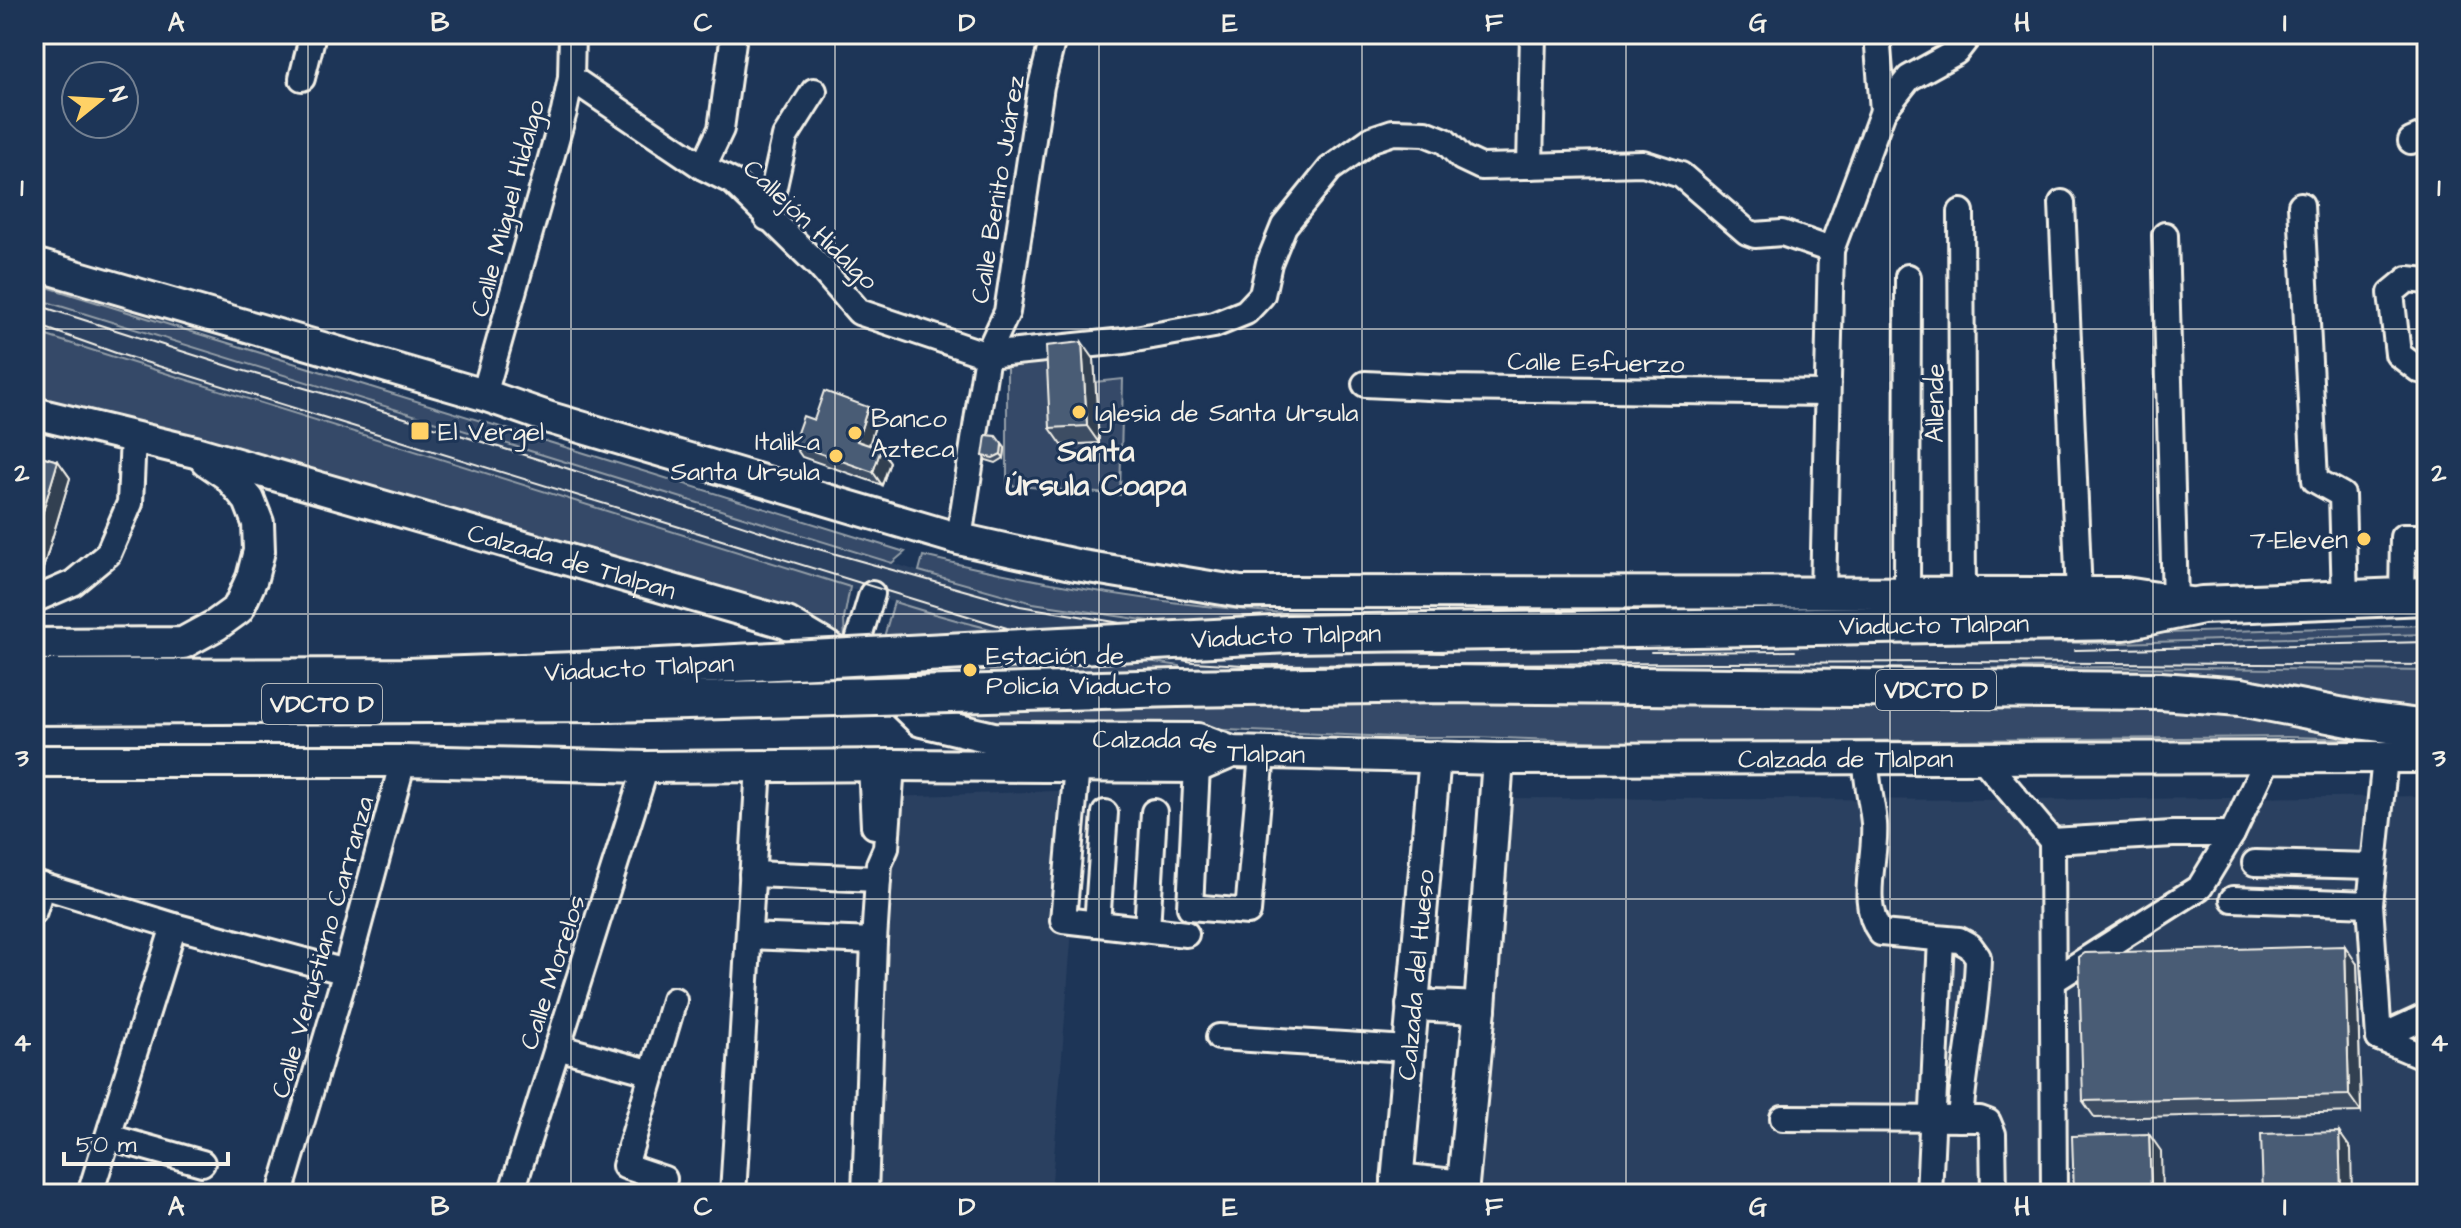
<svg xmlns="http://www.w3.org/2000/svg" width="2461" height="1228" viewBox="0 0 2461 1228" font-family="'Architects Daughter',sans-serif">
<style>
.built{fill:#2a4060}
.green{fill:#354a67;stroke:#949ea8;stroke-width:2}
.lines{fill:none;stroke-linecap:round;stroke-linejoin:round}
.minor-casing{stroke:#f4f1e8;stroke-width:30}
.major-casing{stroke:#f4f1e8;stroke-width:36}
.highway-casing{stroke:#f4f1e8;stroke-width:42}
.minor{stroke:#1d3557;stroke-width:24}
.major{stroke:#1d3557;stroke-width:30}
.highway{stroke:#1d3557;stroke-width:36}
.tram{stroke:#f4f1e8;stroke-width:2}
.highway-bridge-casing{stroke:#f4f1e8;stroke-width:42;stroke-linecap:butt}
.highway-bridge{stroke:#1d3557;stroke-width:36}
.wall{fill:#3e4e64;stroke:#f4f1e8;stroke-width:2}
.shaded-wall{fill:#324051;stroke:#f4f1e8;stroke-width:2}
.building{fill:#485b74;stroke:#f4f1e8;stroke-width:2}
.grid{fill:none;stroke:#f4f1e8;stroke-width:2;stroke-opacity:0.55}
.poi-dot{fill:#ffd166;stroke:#1d3557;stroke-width:3}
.labels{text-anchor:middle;stroke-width:6;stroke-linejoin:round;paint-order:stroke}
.shield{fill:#1d3557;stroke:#b4b9bc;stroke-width:2}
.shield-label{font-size:24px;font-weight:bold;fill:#f4f1e8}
.street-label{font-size:26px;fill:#f4f1e8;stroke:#1d3557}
.poi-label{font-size:26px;fill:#f4f1e8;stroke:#1d3557;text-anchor:start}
.quarter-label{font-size:30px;font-weight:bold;fill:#f4f1e8;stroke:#1d3557}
.neatline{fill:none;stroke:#f4f1e8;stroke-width:3}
.grid-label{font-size:26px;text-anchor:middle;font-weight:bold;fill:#f4f1e8}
</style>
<rect width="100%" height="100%" fill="#1d3557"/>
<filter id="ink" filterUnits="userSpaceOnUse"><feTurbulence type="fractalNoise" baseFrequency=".0125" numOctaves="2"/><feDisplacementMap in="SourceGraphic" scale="16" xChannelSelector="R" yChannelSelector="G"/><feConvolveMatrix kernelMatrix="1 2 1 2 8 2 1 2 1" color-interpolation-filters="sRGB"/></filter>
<g filter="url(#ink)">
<!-- built -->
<g class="built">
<path d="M34,298l929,287 70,18 831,39 255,1 308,-9v37l-310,-4 -865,6 -133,-16 -150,-31 -917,-287 -18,-7z"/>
<path d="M1083,790l-32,404h-176l16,-397z"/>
<path d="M2427,796v398h-977l44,-396 524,2z"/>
</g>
<!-- green -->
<g class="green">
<path d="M34,283l871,269 -13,11c-286,-88 -572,-178 -858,-265z"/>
<path d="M34,332l816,255 -6,32 1,25 -14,-13 -24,-12 -714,-202 -59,-19z"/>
<path d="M1057,353l38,29 28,-3 -3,116 -113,-10v-129z"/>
<path d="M923,556c114,27 232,48 349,56 75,5 151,3 226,4l-265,18 -200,-31 -114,-32z"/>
<path d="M894,602c93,29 189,50 286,64l-2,35 1012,3 175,35 -78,-2 -648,6 -164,-6h-82l-193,-8 -182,-3 -47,-5 -49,-18 5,-46 -47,-6z"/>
<path d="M2427,625v9l-308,9 -255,-1z"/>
<path d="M2117,667l310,4v45l-866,-43z"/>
</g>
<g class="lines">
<defs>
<g id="minor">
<path d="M1877,34l6,77"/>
<path d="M302,78l11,-44"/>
<path d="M571,78l132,89 30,15 87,85 39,45 128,43 137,-14 90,-16 32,-13 16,-17 7,-32 15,-37 46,-57 42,-30 21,-7 32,1 20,8 17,17 19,9 162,-4 38,12 66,57 8,3 27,-2 49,17"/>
<path d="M2411,141l16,-7"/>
<path d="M1530,166l3,-132"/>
<path d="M703,167l18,-38 13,-95"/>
<path d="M2062,203l17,391"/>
<path d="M2301,205l14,275 27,15 3,104"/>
<path d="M1961,212l2,382"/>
<path d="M767,218l18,-81 29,-46"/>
<path d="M2165,235l10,365"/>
<path d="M2427,281l-19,-2 -17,14 7,61 21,16 8,-4"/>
<path d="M1365,384l84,4 378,5"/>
<path d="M484,395l80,-283 7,-34 1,-44"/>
<path d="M959,539l28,-184 20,-43 34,-226 13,-52"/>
<path d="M1823,593l8,-343 52,-139 26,-33 47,-26 14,-18"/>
<path d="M1907,593l1,-316"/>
<path d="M2402,597l1,-60h22"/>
<path d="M34,600l39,-17 35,-29 22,-51 3,-66"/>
<path d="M852,661l20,-67"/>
<path d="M2385,758l-15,146 9,134 48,20"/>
<path d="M1866,760c0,22 6,41 8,63 3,36 -16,79 7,110l78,7 11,6 8,11c-1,55 -14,107 -18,162"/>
<path d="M1984,760l68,81 2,353"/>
<path d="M871,765l3,61"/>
<path d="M1077,766l-14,154 123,14"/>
<path d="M1197,767l-7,140 58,5 14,-158"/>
<path d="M2232,834l36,-76"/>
<path d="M2052,841l121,-7h59l-32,53 -146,93"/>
<path d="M2255,863l117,3"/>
<path d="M752,874l126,5"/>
<path d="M34,883l140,43 172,46"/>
<path d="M2233,899l137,5"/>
<path d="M34,911l8,-26"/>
<path d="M1097,924l8,-111"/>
<path d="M1147,929l7,-117"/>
<path d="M749,936l125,5 5,-77 7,-16 6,-83"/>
<path d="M1219,1037l189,12"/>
<path d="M2379,1038l48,-22"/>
<path d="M557,1047l96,26"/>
<path d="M1783,1118l197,1 8,3 5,12 1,60"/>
<path d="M109,1137l93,26"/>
<path d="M90,1194l84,-268"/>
<path d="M280,1194l66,-222 57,-211"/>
<path d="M511,1194l135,-427"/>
<path d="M659,1194l5,-15 -39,-13 49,-166"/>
<path d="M733,1194l26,-428"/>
<path d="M865,1194l9,-253"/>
<path d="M1929,1194l12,-255"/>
</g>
<g id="major">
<path d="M34,264l450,131 66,23 409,121 117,26 165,27 884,1 65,10"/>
<path id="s1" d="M34,413l161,39 592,171 84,50 50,48 73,17 204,1 34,13 266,7 929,-2"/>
<path d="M34,644l149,-1 33,-18 22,-16 14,-31 7,-27 -1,-28 -9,-23 -21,-25 -22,-15"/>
<path d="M34,761h369l243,6 246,-2 305,2 35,-15"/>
<path d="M1412,1005l68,3"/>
<path d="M1397,1179l66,7"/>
<path id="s2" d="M1396,1194l39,-437"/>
<path d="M1462,1194l18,-186 18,-249"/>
</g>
<g id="highway">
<path id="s3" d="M1572,630l552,-9 78,-16 225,-9"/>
<path d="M34,678l373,-1 196,-7"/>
<path d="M1177,688l265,-4 718,7 81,6 124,24 62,8"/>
<path d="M34,706l576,-3"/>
</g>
</defs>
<!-- minor casing -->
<use href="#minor" class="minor-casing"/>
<!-- major casing -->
<use href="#major" class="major-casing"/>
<!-- highway casing -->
<use href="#highway" class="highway-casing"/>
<!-- minor -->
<use href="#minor" class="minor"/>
<!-- major -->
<use href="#major" class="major"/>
<!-- highway -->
<use href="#highway" class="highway"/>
<!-- tram -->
<g class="tram">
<path d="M34,304l207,66 109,31 213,66 234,76 223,63 213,36 101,9 109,2"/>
<path d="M34,324l82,29 868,268 23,7 186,34 50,3 705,-3 479,3"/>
<path d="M2075,650l352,-8"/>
<path d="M1651,652l144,-1"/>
</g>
<defs>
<g id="highway-bridge">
<path id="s4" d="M603,670l686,-36 283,-4"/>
<path d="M610,703l567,-15"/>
</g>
</defs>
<!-- highway-bridge casing -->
<use href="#highway-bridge" class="highway-bridge-casing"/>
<!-- highway-bridge -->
<use href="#highway-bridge" class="highway-bridge"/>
</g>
<!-- wall -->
<g class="wall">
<path d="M1094,359l5,84 -37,2 -12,-17z"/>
<path d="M814,420h63l-8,25 12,4 9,13 -8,23 -80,-28 -9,-13z"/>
<path d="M1002,444l3,4 -1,10 -8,5 -10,-3 -3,-4z"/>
<path d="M34,454l24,7 12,17 -31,104 -5,2z"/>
<path d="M2357,964l4,148 -266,6 -12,-17z"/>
</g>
<!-- shaded-wall -->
<g class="shaded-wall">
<path d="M1082,342l12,17 5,84 -12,-17z"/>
<path d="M868,407l9,13 -11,34 -9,-13z"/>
<path d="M1002,444l3,4 -1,10 -3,-4z"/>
<path d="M881,449l9,13 -8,23 -9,-13z"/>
<path d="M58,461l12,17 -31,104 -5,-8v-33z"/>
<path d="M2345,946l12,18 4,148 -12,-17z"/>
<path d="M2339,1132l12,17 1,45h-11z"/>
<path d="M2149,1134l12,17 1,43h-11z"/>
</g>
<!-- building -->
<g class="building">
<path d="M1082,342l5,84 -37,2 -4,-82z"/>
<path d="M824,391l44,16 -11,34 24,8 -8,23 -80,-28 10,-28 11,4z"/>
<path d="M986,435l10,1 6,8 -1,10 -8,4 -10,-2z"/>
<path d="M34,454l24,7 -24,80z"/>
<path d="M2422,512h5v7l-5,-1z"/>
<path d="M2427,545v25h-5v-22z"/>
<path d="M2345,946l4,149 -266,6 -4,-144 6,-4z"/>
<path d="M2339,1132l2,62h-78l-2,-60z"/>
<path d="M2149,1134l2,60h-77l-2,-58z"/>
</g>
</g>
<!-- grid -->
<path class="grid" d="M308,34v1160M571,34v1160M835,34v1160M1099,34v1160M1362,34v1160M1626,34v1160M1890,34v1160M2153,34v1160M34,329h2393M34,614h2393M34,899h2393"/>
<!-- markers -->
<g class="poi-dot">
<circle cx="1079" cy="412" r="8"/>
<rect x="410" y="421" width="20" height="20" rx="4"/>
<circle cx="855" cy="433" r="8"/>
<circle cx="836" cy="456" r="8"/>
<circle cx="2364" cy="539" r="8"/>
<circle cx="970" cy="670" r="8"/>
</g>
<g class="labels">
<!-- shield labels -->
<g class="shield">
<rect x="1876" y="670" width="120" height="40" rx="6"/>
<rect x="262" y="684" width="120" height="40" rx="6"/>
</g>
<g class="shield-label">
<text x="1936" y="698">VDCTO D</text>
<text x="322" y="712">VDCTO D</text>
</g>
<!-- street labels -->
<g class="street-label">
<text transform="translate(997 189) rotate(-81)" y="9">Calle Benito Juárez</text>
<text transform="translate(507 208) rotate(-75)" y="9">Calle Miguel Hidalgo</text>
<text transform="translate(811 224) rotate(44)" y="9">Callejón Hidalgo</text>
<text transform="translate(1596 362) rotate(1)" y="9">Calle Esfuerzo</text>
<text transform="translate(1934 403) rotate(-90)" y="9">Allende</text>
<text dy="9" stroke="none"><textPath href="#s1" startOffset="558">Calzada de Tlalpan</textPath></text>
<text dy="9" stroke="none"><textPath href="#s3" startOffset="362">Viaducto Tlalpan</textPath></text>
<text dy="9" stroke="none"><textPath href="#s4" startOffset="684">Viaducto Tlalpan</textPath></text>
<text transform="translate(639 667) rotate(-3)" y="9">Viaducto Tlalpan</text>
<text dy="9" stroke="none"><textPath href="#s1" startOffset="1230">Calzada de Tlalpan</textPath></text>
<text dy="9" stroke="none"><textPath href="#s1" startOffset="1878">Calzada de Tlalpan</textPath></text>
<text transform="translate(322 947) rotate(-74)" y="9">Calle Venustiano Carranza</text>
<text transform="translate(552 972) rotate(-72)" y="9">Calle Morelos</text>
<text dy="9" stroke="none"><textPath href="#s2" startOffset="220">Calzada del Hueso</textPath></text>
</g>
<!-- poi labels -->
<g class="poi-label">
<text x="1095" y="421">Iglesia de Santa Ursula</text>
<text x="871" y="427">Banco<tspan x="871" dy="30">Azteca</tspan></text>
<text x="438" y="440">El Vergel</text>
<text x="820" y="450" text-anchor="end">Italika<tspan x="820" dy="30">Santa Ursula</tspan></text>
<text x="2348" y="548" text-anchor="end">7-Eleven</text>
<text x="986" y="664">Estación de<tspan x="986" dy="30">Policía Viaducto</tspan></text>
</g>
<!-- quarter labels -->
<g class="quarter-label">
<text x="1096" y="461">Santa<tspan x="1096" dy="34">Úrsula Coapa</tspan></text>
</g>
</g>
<!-- margin -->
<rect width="2461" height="1228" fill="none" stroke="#1d3557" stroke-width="88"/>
<!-- north arrow -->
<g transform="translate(100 100) rotate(72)"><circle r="38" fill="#1d3557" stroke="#738091" stroke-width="2"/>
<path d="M0-6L14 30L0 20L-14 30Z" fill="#ffd166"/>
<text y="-12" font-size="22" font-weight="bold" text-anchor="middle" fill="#f4f1e8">N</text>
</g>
<!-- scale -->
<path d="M64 1152v12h164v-12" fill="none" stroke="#f4f1e8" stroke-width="4"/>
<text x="76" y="1152" font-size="24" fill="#f4f1e8" stroke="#1d3557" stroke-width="6" paint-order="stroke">50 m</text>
<rect x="44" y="44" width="2373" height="1140" class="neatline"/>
<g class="grid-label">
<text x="176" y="31">A</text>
<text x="440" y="31">B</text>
<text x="703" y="31">C</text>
<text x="967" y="31">D</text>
<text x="1230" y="31">E</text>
<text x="1494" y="31">F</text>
<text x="1758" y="31">G</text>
<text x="2022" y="31">H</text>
<text x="2285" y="31">I</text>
<text x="22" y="196">1</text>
<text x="2439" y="196">1</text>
<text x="22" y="481">2</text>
<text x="2439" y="481">2</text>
<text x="22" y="766">3</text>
<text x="2439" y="766">3</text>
<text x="22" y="1051">4</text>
<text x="2439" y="1051">4</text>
<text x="176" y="1215">A</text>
<text x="440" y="1215">B</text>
<text x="703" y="1215">C</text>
<text x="967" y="1215">D</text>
<text x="1230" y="1215">E</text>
<text x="1494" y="1215">F</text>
<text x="1758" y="1215">G</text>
<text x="2022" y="1215">H</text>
<text x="2285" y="1215">I</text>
</g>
</svg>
